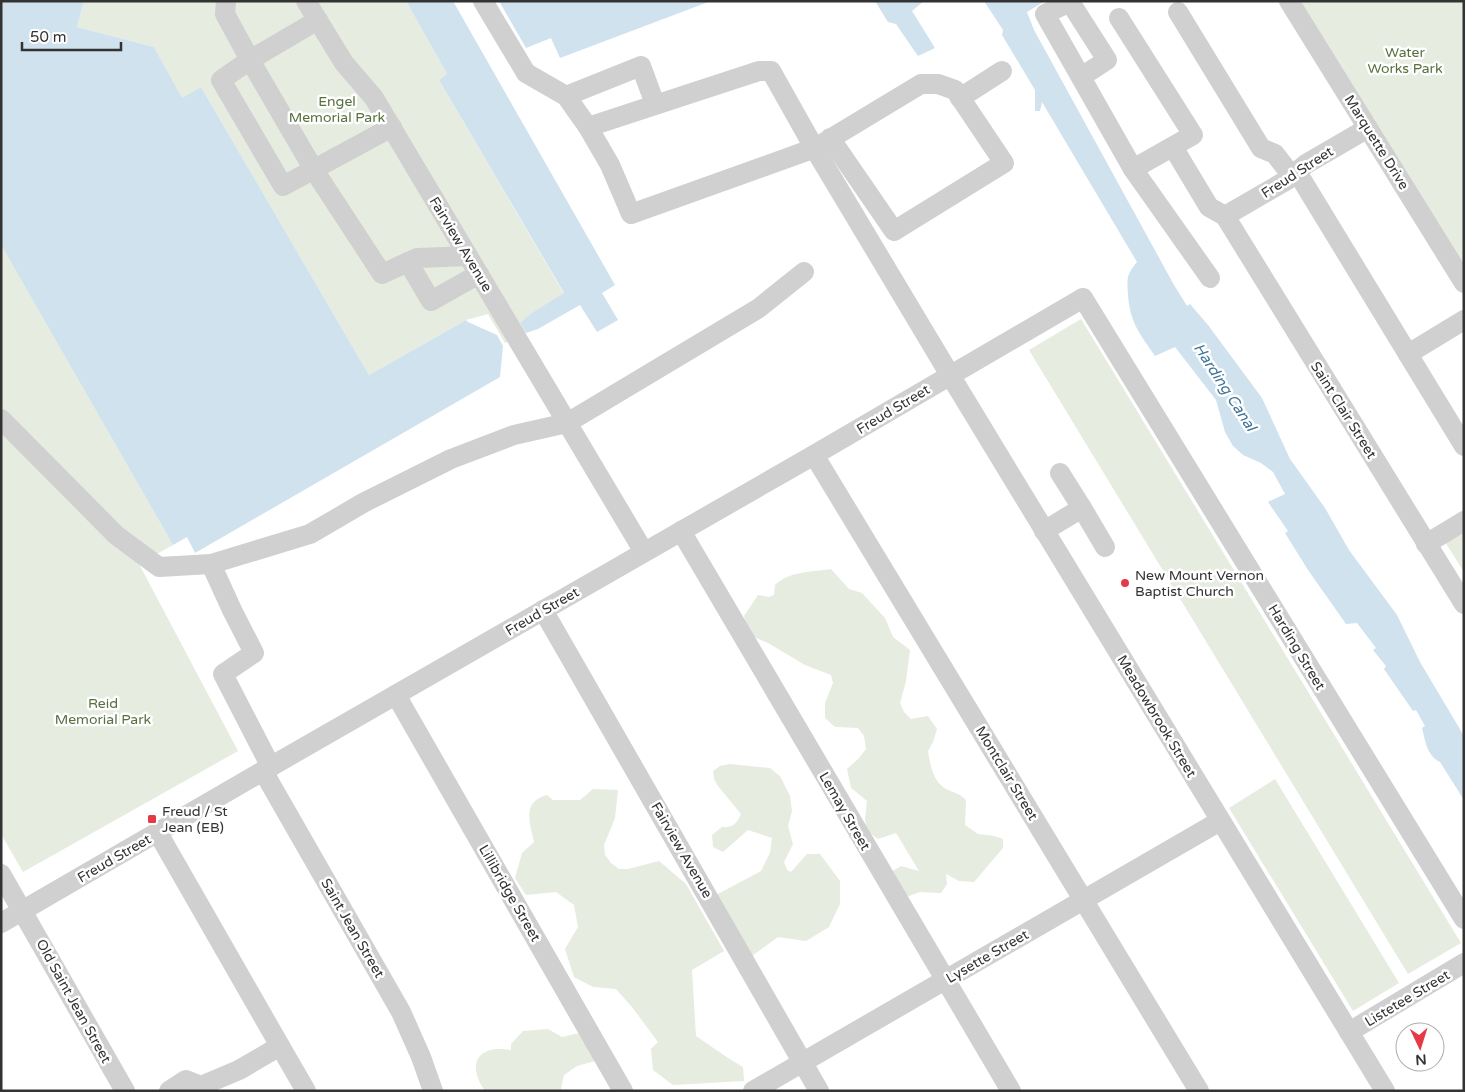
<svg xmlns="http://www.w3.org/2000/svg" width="1465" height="1092" viewBox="0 0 1465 1092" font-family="'Varela Round',sans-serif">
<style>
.green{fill:#e6ecdf}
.water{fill:#cfe2ee}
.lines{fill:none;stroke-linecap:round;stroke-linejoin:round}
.minor{stroke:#d0d0d0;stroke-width:20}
.poi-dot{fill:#e63946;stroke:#fff;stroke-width:2}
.labels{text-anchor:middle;stroke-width:5;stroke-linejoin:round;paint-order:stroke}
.park-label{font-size:14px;fill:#56703f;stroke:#fff}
.street-label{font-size:14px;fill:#333;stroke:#fff}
.poi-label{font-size:14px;fill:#333;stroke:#fff;text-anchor:start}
.water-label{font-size:15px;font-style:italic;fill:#3f7597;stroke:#fff}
</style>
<rect width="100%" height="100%" fill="#fff"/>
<!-- green -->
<g class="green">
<path d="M84,1h322l41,73 -8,6 125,214 -34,20 -10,9 6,10 -21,10 -17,-29 -22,6 -97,55 -168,-288 -19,12 -28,-52 -77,-20z"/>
<path d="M1299,1h165v267z"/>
<path d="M1,245l172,300 -34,19 99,187 -215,121 -22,-38z"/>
<path d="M1081,319l380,624 -53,31 -379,-624z"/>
<path d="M1464,530v42l-19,-30z"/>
<path d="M831,569l18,20 13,4 23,25 8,19 17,13 -4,31 -6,22 4,9 7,7 17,-3 9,13 -4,13 -5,9c2,13 5,31 18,38 9,4 13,4 20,11l-1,25 13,9 16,2 9,3v9l-29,34 -15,-1 -13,-7 1,10 -6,9 -21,-1 -14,5 -15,-25 10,-6 18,5 -23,-38 -18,6 -11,-8 -2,-12 2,-18 -16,-13 -4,-19 12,-11 7,-9 -2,-13 -6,-8 -23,-1 -10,-9v-15l8,-20 -2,-8 -26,-10 -37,-22 -14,-6 -7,-10 -3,-11 14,-21 11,2 5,-2 1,-10c15,-14 36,-13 56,-16z"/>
<path d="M730,764l40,4 10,8 10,20 2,15 -4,15 5,18 -9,18 3,8 4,2 16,-18h13l20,27v23l-11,23 -23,14 -28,-4 -26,19 -36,-61 45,-24 9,-18 2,-15 -24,-8 -25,22 -10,-5 -1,-12 10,-8c11,1 15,-4 19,-13l-23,-28 -4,-7 -1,-8 7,-5z"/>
<path d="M1275,779l124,204 -46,28 -124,-203z"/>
<path d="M593,789l25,1 -3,28 -11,27 1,10 6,8 8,6h9l31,-8 27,23 38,67 -32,19 4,66 32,22 15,9 1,14 -71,4 -20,-15 -2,-21 7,-7 -26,-35 -16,-18 -23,-2 -19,-10 -9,-28 13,-22 -4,-22 -18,-13 -30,3 -11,-17 7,-25 12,-11c-4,-19 -13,-40 13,-47l6,5h27z"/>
<path d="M548,1029l14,8 17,-4 16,28 -18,5 -13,9 -3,14 2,2h-78c-19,-27 -7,-47 26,-41v-6l12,-13z"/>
</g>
<!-- water -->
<g class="water">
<path d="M1,1h83l-7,26 77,20 28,51 19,-11 168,288 97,-55 2,2 29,13 6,11 -3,31 -305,176 -8,-16 -14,8 -172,-300z"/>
<path d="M406,1h47l162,284 -13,8 16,27 -21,12 -17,-27 -42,24 -12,4 -6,-10 10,-9 34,-21 -125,-213 8,-6z"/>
<path d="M499,1h212l-151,57 -9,-20 -25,10z"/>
<path d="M875,1h49l-12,10 23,37 -17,8 -22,-32 -8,-2z"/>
<path d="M984,1h61l-18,11 7,18 140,255 13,21 3,-2 18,21 54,73 28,61 35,49 24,42 48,65 23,47 44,74v64l-24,-38c-13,-6 -15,-22 -18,-34l3,-2 -9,-16 -3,1 -29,-42 2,-3 -13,-16 3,-2 -19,-25 -11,1 -38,-54 -23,-37 3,-2 -20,-29 17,-8 -12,-22 -12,-9 -18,-8 -10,-9 -8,-14 -9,-32 -41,-53 -20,9c-15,-22 -25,-33 -27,-61 -1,-16 -2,-20 9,-33l-95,-160 -2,9h-5v-21l-33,-55 1,-5z"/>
</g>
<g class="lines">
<!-- minor -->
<g class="minor">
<path d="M226,1l-1,13 25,46 -29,20 62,106 109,-59"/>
<path d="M306,1l38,62 30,35 270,454"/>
<path d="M483,1l43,72 40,23 22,31 171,-56h12l45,80 134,224 435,716"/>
<path d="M1289,1l175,282"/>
<path d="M1178,12l83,136 14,6 17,22"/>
<path d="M318,20l-68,40 64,110 68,104 35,-16 51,-2"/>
<path d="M1081,77l26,-17 -37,-58 -25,12 88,155 60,-34 -74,-117"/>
<path d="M566,96l75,-30 14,38"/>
<path d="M960,98l42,-27"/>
<path d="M588,127l22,38 21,49 184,-66 106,-64h17l17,6 49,73 -110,68 -64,-93"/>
<path d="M1173,147l36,60 16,9 239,388"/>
<path d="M1133,169l77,109"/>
<path d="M1297,172l167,274"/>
<path d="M1225,216l62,-36 19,-16 62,-36"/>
<path d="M408,262l23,39 48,-27"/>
<path d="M1408,354l56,-34"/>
<path d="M1,419l115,116 43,32 52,-3 99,-30 53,-31 88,-44 63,-24 53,-12 192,-115 45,-36"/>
<path d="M814,455l385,636"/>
<path d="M1060,473l22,35"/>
<path d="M681,531l330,560"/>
<path d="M1044,531l38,-23 23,39"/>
<path d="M1426,544l38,-23"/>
<path d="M211,564l21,46 22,43 -31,21 48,93"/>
<path d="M543,610l276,481"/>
<path d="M396,695l227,396"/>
<path d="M263,771l138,241 20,45 12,34"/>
<path d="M158,833l122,213"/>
<path d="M1,874l124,217"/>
<path d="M1,923l262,-152 551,-316 269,-157 381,621"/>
<path d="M1349,1032l115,-69"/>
<path d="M169,1091l17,-11 15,6 38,-16 41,-24 26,45"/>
<path d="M753,1091l467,-270"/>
</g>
</g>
<!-- markers -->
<g class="poi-dot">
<circle cx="1125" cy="583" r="5"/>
<rect x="147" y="814" width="10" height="10" rx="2.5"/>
</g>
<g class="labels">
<!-- park labels -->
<g class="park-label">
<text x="1405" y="57">Water<tspan x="1405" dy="16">Works Park</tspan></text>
<text x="337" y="106">Engel<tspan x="337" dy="16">Memorial Park</tspan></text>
<text x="103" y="708">Reid<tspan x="103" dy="16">Memorial Park</tspan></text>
</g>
<!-- street labels -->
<g class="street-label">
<text transform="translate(1377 142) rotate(58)" y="5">Marquette Drive</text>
<text transform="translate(1297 172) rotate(-33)" y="5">Freud Street</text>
<text transform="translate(461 244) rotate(59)" y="5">Fairview Avenue</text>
<text transform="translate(893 409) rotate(-31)" y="5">Freud Street</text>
<text transform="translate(1344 410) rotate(58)" y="5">Saint Clair Street</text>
<text transform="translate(542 611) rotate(-30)" y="5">Freud Street</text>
<text transform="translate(1297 647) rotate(59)" y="5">Harding Street</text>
<text transform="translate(1157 716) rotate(59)" y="5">Meadowbrook Street</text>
<text transform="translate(1007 773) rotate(59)" y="5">Montclair Street</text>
<text transform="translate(845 811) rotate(60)" y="5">Lemay Street</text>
<text transform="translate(682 850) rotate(60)" y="5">Fairview Avenue</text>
<text transform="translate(114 858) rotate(-30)" y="5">Freud Street</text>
<text transform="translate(510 893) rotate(60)" y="5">Lillibridge Street</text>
<text transform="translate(353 928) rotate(60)" y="5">Saint Jean Street</text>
<text transform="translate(987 956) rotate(-30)" y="5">Lysette Street</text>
<text transform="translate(1407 998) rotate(-31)" y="5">Listetee Street</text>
<text transform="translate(74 1001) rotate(61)" y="5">Old Saint Jean Street</text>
</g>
<!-- poi labels -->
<g class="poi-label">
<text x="1135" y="580">New Mount Vernon<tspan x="1135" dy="16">Baptist Church</tspan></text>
<text x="162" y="816">Freud / St<tspan x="162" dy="16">Jean (EB)</tspan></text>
</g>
<!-- water labels -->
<g class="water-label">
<text transform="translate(1225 387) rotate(57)" y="5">Harding Canal</text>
</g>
</g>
<!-- border -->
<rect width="1465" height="1092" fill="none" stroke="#333333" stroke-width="5"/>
<!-- north arrow -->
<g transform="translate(1420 1047) rotate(176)"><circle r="24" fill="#ffffff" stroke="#adadad"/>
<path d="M0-4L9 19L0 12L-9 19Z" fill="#e63946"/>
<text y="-8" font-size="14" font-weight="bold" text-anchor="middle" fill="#333333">N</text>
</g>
<!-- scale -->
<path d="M22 42v8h99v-8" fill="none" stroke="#333333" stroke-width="2.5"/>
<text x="30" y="42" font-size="15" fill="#333333" stroke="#ffffff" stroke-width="4" paint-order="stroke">50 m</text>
</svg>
